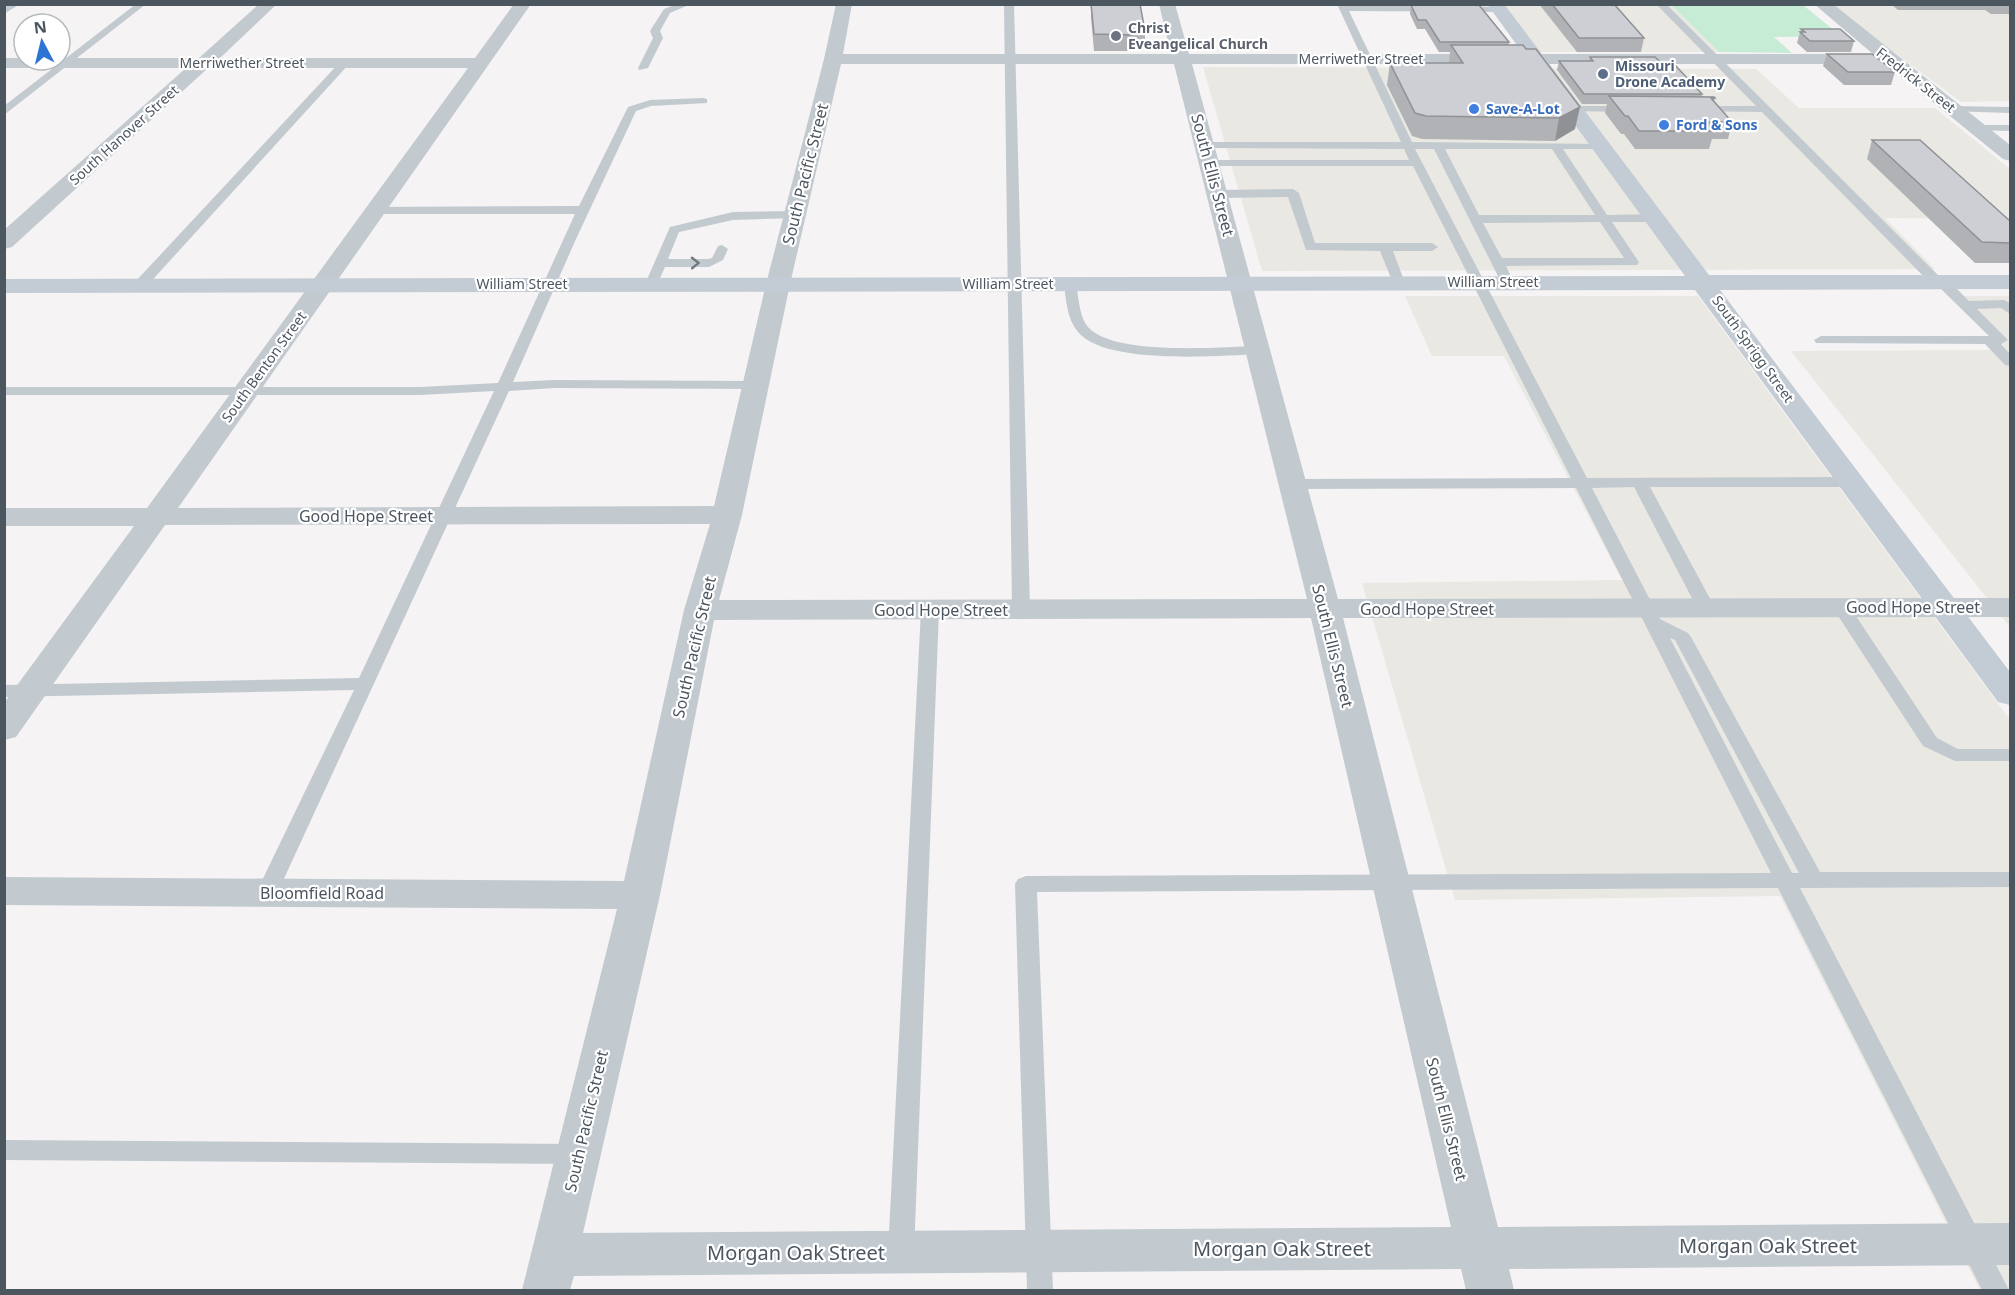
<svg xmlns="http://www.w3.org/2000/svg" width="2015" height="1295" viewBox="0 0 2015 1295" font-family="'Noto Sans',sans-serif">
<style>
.commercial{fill:#eae8e2}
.green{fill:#c7ecd6}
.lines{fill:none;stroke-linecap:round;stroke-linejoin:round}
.service{fill:#c2cad0;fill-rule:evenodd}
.minor{fill:#c2cad0;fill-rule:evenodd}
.secondary{fill:#c3cbd4;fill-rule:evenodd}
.wall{fill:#b0b2b6}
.shaded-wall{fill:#909194}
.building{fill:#cdcfd4;stroke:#909194;stroke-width:1.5}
.oneway{stroke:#6f7981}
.worship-dot{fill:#6b7280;stroke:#fff;stroke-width:2}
.service-dot{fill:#5c6f8a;stroke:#fff;stroke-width:2}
.shop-dot{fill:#3f7fe0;stroke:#fff;stroke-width:2}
.labels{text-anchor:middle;stroke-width:4.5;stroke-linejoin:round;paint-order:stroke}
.far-worship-label{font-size:14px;font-weight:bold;fill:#5b616d;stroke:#fff;text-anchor:start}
.far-street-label{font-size:14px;fill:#4c565f;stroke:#fff}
.far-service-label{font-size:14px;font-weight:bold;fill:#4e5e75;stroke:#fff;text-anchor:start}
.far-shop-label{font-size:14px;font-weight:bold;fill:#366cbe;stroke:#fff;text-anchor:start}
.street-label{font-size:16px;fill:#4c565f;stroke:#fff}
.near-street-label{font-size:20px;fill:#4c565f;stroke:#fff}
</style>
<rect width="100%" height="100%" fill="#f5f3f3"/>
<!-- commercial -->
<g class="commercial">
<path d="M1502,5h169l48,47h-181z"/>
<path d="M1831,5h179v96l-49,1z"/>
<path d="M1203,67l553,2 43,39h136l75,61v50l-125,-1 50,51 -673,2z"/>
<path d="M1405,296h293l312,424v570h-30l-200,-394 -325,4 -93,-317 260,-3 -118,-224h-72z"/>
<path d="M1963,296h47v331l-219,-276 216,-1z"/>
</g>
<!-- green -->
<path class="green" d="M1671,5h132l38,31 -67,1 18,16 -73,-1z"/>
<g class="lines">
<!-- service -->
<g class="service">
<path d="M136,4h10l-142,111v-9z"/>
<path d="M677,4h14l-21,9 -10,18 3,7 -15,30 -9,2 -1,-2 15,-30 -3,-7 14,-22z"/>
<path d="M1004,4h10l16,605 -3,4h-12l-3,-4z"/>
<path d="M1337,4l165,3 2,2 -5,3 -150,-1 63,131 194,2v4l-4,1h-39l44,66 49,-1 6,4 -6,4h-44l27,40 -2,3 -131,1 8,17 -1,3h-10l-69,-137h-19l172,329 264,-1 8,5 -8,5h-201l65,121 -3,4h-12l-3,-4 -63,-121 -42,1 68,131 28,14 3,4 129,235h190v15l-210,1 209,402h-27l-204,-402 -741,4 16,398h-26l-12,-406 3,-5 8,-3 745,-3 -195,-385 -283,1 -8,-5 8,-5 278,-1 -158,-312h-204l-6,-3 6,-3h200l-5,-11 -199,-1 -6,-3 6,-3h196zM1445,149h107l43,66h-116zM1600,222l24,36h-122l-19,-35zM1670,638l5,2 124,233h-7z"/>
<path d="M1656,4h10l275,274 6,1 22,22 35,-1 6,3v11l-9,-6 -24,1 31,31 -7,4 9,10v12l-5,-1 -20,-21 -169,-1 -2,-3 7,-4h168l-51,-50 -6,-1 -170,-173 -70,-1 -1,-2 5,-3h60z"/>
<path d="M341,61l9,2 -205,225h-10l-1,-3 1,-3z"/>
<path d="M703,98l4,1v4l-56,3 -15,5 -60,128 -63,143 42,-2 201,1 7,4 -7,4 -201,-1 -46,3 -234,507 -8,3 -8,-3 -3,-5 98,-203 -350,7v-12l355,-7 135,-287 -74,4h-416v-8h416l78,-4 77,-169h-199l-4,-1v-6l207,-1 49,-99 22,-7z"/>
<path d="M1575,106h55l5,3 -5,3 -59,-1 -1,-2z"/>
<path d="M1952,106l58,1v6l-62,-2 -1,-2z"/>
<path d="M1976,125h34v6l-38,-1v-4z"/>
<path d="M1293,189l6,4 16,50h117l6,4 -6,4h-39l12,32 -6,4 -6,-4 -13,-32 -74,-1 -18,-53 -70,1 -6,-4 6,-4z"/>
<path d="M795,211l4,1v6l-66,2 -54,12 -11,27h40l4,-1 6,-12 4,-1 6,4 -5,11 -14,7h-44l-9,20h-10l-1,-3 25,-57 63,-15z"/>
<path d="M1070,280l6,4c3,13 3,34 13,44 27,28 131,19 169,18l7,4 -7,4c-40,2 -153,11 -180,-22 -11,-13 -12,-32 -14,-48z"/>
<path d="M1842,603l6,1 89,134 21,11h52v12h-55l-32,-15 -90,-138 3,-4z"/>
<path d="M930,605l6,1 3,4 -25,643 -4,8 -9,4 -9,-4 -4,-8 33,-643 3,-4z"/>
<path d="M4,1140l574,4 9,3 4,7 -4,7 -9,3 -574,-4z"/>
</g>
<!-- minor -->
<g class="minor">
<path d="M4,4h16l-16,10z"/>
<path d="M259,4h18l-57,54h255l39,-54h17l-353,504 536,-2 52,-222 58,-225 12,-55h16l-9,50h328l-12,-50h16l14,50h684l-59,-50h19l177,141v16l-7,-2 -117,-95h-694l146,535 672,-1v19l-667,1 155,609 512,-4v42l-501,4 5,21h-48l-5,-21 -887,7 -4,14h-48l95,-381 -613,-4v-28l620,4 60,-271 26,-86 -545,1 -149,212 -12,3v-37l130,-177h-130v-18h143l321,-440h-260l-196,179 -8,2v-19l182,-162h-182v-10h20v2h36v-2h139zM841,64h333l133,535 -588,1 23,-85 48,-231zM1311,618l140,609 -868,6 77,-338 54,-275z"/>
</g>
<!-- secondary -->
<path class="secondary" d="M1487,4h17l205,271h301v14l-290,1 290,382v33l-12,-3 -303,-412 -1691,3v-14l1681,-3z"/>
</g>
<!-- wall -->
<g class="wall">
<path d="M1091,4l54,27v16h-13v4h-38l-3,-34z"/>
<path d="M1214,4h32v1z"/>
<path d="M1539,4h75l30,34 -3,14h-64z"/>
<path d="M1891,4h119v10h-19l-6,-4h-87z"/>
<path d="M1411,5l98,37v3l66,84 -20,12 -133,-2 -10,-3 -25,-51 3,-22h59l1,-11h-11l-14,-23h-8l-7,-15z"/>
<path d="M1801,29l53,12 -3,11h-44l-10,-9z"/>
<path d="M1827,54l68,18 -4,13h-47l-21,-19z"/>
<path d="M1590,57l112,37v3l13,1 -1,4 18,20 -4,17h-16l-3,10h-74l-11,-15h-3l-16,-21 2,-9h-25l-25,-34 2,-9h30z"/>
<path d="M1872,140l138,81v42h-35l-108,-104z"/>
</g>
<!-- shaded-wall -->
<path class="shaded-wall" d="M1580,107l-5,22 -20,12 4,-23z"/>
<!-- building -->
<g class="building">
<path d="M1091,4h49l5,27h-13l1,4 -39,-1z"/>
<path d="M1552,4h62l30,34h-65z"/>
<path d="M1411,5h68l30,37h-69l-14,-22h-8z"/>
<path d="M1801,29h39l14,12h-44l-10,-9h5z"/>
<path d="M1451,45h72l3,4h10l44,58 -21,11 -133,-2 -11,-3 -25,-50h73z"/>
<path d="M1827,54h45l23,18h-47z"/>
<path d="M1590,57h65l7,7h12l28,30h-118l-25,-33h34z"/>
<path d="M1609,96l105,1 1,1h-4l21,24h-27l9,9h-75l-11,-15h-3z"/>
<path d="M1872,140h48l90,81v22l-28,-1z"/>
</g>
<!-- one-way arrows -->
<defs><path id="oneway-chevron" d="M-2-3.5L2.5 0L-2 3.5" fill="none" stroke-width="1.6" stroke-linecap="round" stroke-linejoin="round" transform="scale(1.5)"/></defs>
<use class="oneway" href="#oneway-chevron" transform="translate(695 263) rotate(-1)"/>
<!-- markers -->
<circle class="worship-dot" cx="1116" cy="36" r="6"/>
<circle class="service-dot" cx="1603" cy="74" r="6"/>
<g class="shop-dot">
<circle cx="1474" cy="109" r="6"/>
<circle cx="1664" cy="125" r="6"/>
</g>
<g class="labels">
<!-- far-worship labels -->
<g class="far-worship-label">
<text x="1128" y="33">Christ<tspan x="1128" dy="16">Eveangelical Church</tspan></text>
</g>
<!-- far-street labels -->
<g class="far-street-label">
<text x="1361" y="64">Merriwether Street</text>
<text x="242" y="68">Merriwether Street</text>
<text transform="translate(1916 80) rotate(38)" y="5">Fredrick Street</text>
<text transform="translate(124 135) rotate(-42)" y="5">South Hanover Street</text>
<text x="1493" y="287">William Street</text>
<text x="522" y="289">William Street</text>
<text x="1008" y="289">William Street</text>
<text transform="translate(1753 349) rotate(54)" y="5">South Sprigg Street</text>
<text transform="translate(264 367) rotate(-54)" y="5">South Benton Street</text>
</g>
<!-- far-service labels -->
<g class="far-service-label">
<text x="1615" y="71">Missouri<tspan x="1615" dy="16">Drone Academy</tspan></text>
</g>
<!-- far-shop labels -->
<g class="far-shop-label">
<text x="1486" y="114">Save-A-Lot</text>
<text x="1676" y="130">Ford &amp; Sons</text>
</g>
<!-- street labels -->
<g class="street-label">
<text transform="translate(805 174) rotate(-76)" y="6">South Pacific Street</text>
<text transform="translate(1213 175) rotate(75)" y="6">South Ellis Street</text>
<text x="366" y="522">Good Hope Street</text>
<text x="1913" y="613">Good Hope Street</text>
<text x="1427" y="615">Good Hope Street</text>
<text x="941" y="616">Good Hope Street</text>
<text transform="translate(1333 646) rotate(76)" y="6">South Ellis Street</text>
<text transform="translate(694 647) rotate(-77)" y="6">South Pacific Street</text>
<text x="322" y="899">Bloomfield Road</text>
<text transform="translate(1447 1119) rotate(76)" y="6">South Ellis Street</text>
<text transform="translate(586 1121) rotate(-77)" y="6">South Pacific Street</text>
</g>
<!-- near-street labels -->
<g class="near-street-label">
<text x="1768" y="1253">Morgan Oak Street</text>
<text x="1282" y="1256">Morgan Oak Street</text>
<text x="796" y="1260">Morgan Oak Street</text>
</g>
</g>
<!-- border -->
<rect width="2015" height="1295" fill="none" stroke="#4c565f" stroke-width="12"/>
<!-- north arrow -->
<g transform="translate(42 42) rotate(353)"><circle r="28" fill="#ffffff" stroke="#b7bbbf" stroke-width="1.5"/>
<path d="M0-4.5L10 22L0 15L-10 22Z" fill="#2d75d4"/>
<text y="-9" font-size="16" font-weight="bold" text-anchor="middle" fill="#4c565f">N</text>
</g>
</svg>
